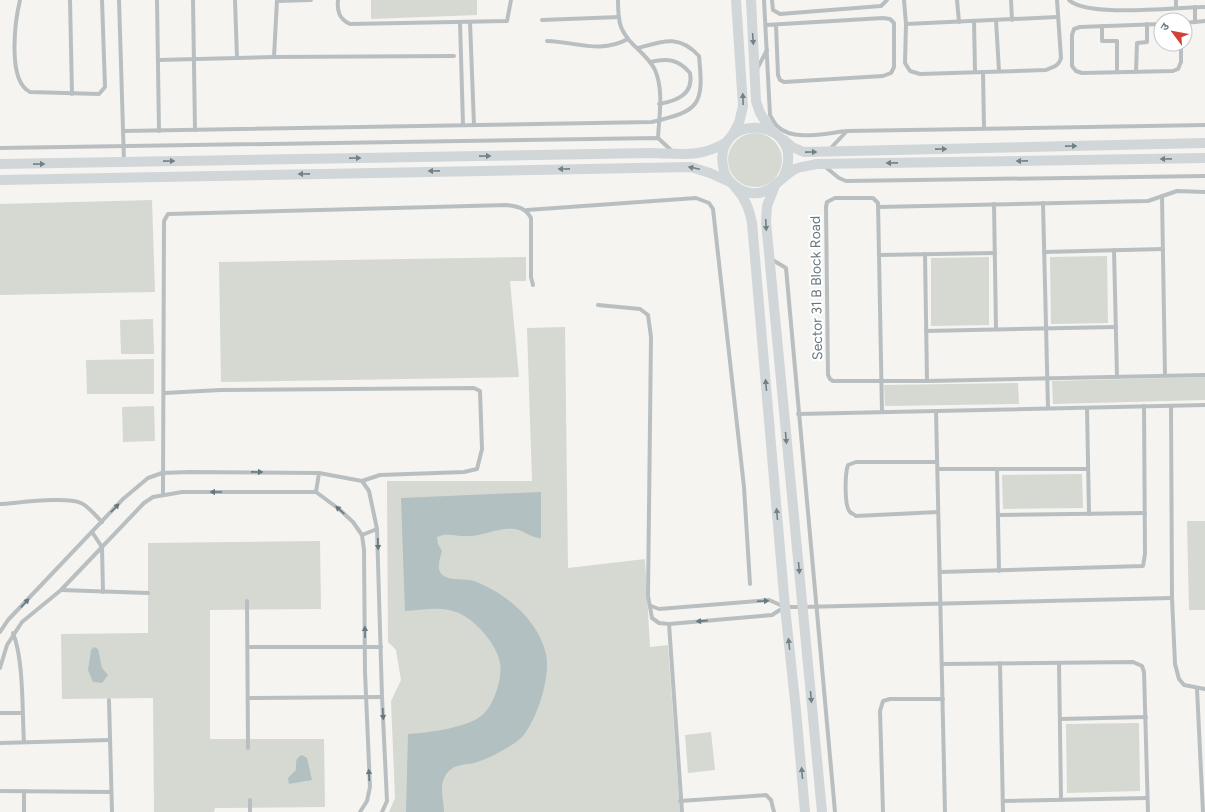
<svg xmlns="http://www.w3.org/2000/svg" width="1205" height="812" viewBox="0 0 1205 812" font-family="Figtree,'Noto Sans Devanagari',sans-serif">
<style>
.green{fill:#d5d9d1}
.water{fill:#b2c0c2}
.lines{fill:none;stroke-linecap:round;stroke-linejoin:round}
.street{stroke:#b9bfc1;stroke-width:4}
.secondary{stroke:#d1d6d9;stroke-width:10}
.oneway{fill:#718188}
.oneway2{fill:#66787f}
.labels{text-anchor:middle;stroke-width:4;stroke-linejoin:round;paint-order:stroke}
.street-label{font-size:14px;fill:#66787f;stroke:#fff}
</style>
<rect width="100%" height="100%" fill="#f5f4f1"/>
<!-- green -->
<g class="green">
<path d="M371,0h106v15l-106,4z"/>
<circle cx="755" cy="160" r="27"/>
<path d="M152,200l3,92 -155,3v-91z"/>
<path d="M1107,256l1,67 -57,1 -1,-67z"/>
<path d="M526,257v24h-16l9,96 -298,5 -2,-120z"/>
<path d="M989,257v68l-58,1v-68z"/>
<path d="M153,319l1,35h-33l-1,-34z"/>
<path d="M565,327l3,241 77,-9 5,88 18,-2 12,167h-291l6,-14 -4,-97 10,-21 -5,-30 -8,-8 -1,-161h145l-5,-153z"/>
<path d="M154,359v35h-67l-1,-34z"/>
<path d="M1205,377v23l-152,4 -1,-23z"/>
<path d="M1018,383l1,21 -134,2 -1,-21z"/>
<path d="M154,406l1,35 -32,1 -1,-35z"/>
<path d="M1082,474l1,34 -80,1 -1,-34z"/>
<path d="M1187,521h18v89h-16z"/>
<path d="M320,541l1,68 -111,1v129h114l1,68 -110,1 -1,4h-60l-1,-114 -91,1 -1,-65 87,-1v-90z"/>
<path d="M1139,723l1,68 -73,2 -1,-69z"/>
<path d="M711,732l4,38 -27,3 -3,-38z"/>
</g>
<!-- water -->
<g class="water">
<path d="M541,492v46c-10,0 -16,-7 -26,-9 -17,-2 -31,7 -47,7 -11,1 -20,-4 -31,1l1,7 4,7c-2,8 -7,20 2,25 8,5 21,2 30,5 32,12 64,39 72,73 5,23 -9,66 -24,83 -6,6 -18,13 -26,17 -6,3 -15,7 -22,9 -9,2 -18,1 -25,8 -12,12 -5,27 -5,41h-38l2,-78c18,-1 58,-6 73,-18 12,-8 22,-38 19,-53 -3,-19 -26,-45 -44,-51 -15,-6 -35,-2 -51,-1l-4,-113z"/>
<path d="M94,647l4,2 4,19 6,7 -6,8 -9,-1 -5,-12 3,-20z"/>
<path d="M302,755l5,3 5,22 -23,4 -1,-6 8,-8c0,-7 -1,-12 6,-15z"/>
</g>
<g class="lines">
<!-- street -->
<g class="street">
<path d="M20,0c-5,21 -13,81 10,92l69,2 6,-7 -3,-87"/>
<path d="M70,0l2,94"/>
<path d="M119,0l5,162"/>
<path d="M157,0l2,131"/>
<path d="M193,0l2,130"/>
<path d="M235,0l2,58"/>
<path d="M338,0c-1,11 1,19 12,24l157,-3 4,-21"/>
<path d="M618,0c0,9 0,19 3,27 7,18 26,26 34,43 9,20 4,47 3,68"/>
<path d="M764,0l6,115c2,3 4,8 7,11 16,16 49,7 70,5l358,-6"/>
<path d="M772,0l1,10 7,4 101,-8 6,-6"/>
<path d="M904,0l2,24 -1,39 5,8 10,3 126,-4c7,-3 13,-4 15,-12l-4,-58"/>
<path d="M957,0l2,22"/>
<path d="M1011,0l1,20"/>
<path d="M1069,0c19,18 108,7 136,7"/>
<path d="M277,1l34,-1"/>
<path d="M1176,8v-8"/>
<path d="M542,20l77,-3"/>
<path d="M996,20l3,51"/>
<path d="M974,21l1,51"/>
<path d="M460,22l3,103"/>
<path d="M470,22l4,103"/>
<path d="M1195,22v-15"/>
<path d="M1185,23l20,-2"/>
<path d="M906,24l151,-7"/>
<path d="M1161,24l-81,3 -6,2 -2,6v31l4,5 6,2 91,-2 5,-2 3,-7v-18"/>
<path d="M766,25l117,-7 7,1 4,4v44l-3,6 -8,3 -99,6 -4,-2 -2,-5 -2,-50"/>
<path d="M1102,26v15h15v31"/>
<path d="M547,41c30,1 53,13 81,-2"/>
<path d="M274,57l3,-57"/>
<path d="M159,60l115,-3 180,-1"/>
<path d="M650,62c18,-4 28,-3 40,11 4,21 -13,28 -31,31"/>
<path d="M757,69l10,-19"/>
<path d="M983,72l1,56"/>
<path d="M1136,72l1,-29 10,-1v-18"/>
<path d="M123,131l529,-9c48,-11 52,-17 47,-66 -20,-22 -36,-15 -61,-8"/>
<path d="M0,148l658,-10 14,13"/>
<path d="M829,150l17,-18"/>
<path d="M823,165l16,13 7,3 359,-5"/>
<path d="M1162,196l3,179"/>
<path d="M1043,203l5,205"/>
<path d="M994,204l2,125"/>
<path d="M878,207l270,-6 29,-10 28,1"/>
<path d="M527,210l169,-12 13,5 4,6 31,278 6,97"/>
<path d="M1114,250l3,127"/>
<path d="M1044,252l119,-3"/>
<path d="M925,254l2,127"/>
<path d="M879,255l116,-2"/>
<path d="M771,259l15,9 49,544"/>
<path d="M598,305l42,4 8,6 3,22 -3,259 4,22 7,5 10,1 103,-9 11,-7"/>
<path d="M926,331l190,-4"/>
<path d="M165,393l55,-3 254,-2 6,3 2,58 -5,20 -13,3 -84,3 -18,6"/>
<path d="M1171,406l1,192 3,66 4,15 5,6 21,4"/>
<path d="M1087,408l2,106"/>
<path d="M936,411l9,401"/>
<path d="M882,412l-4,-209 -5,-5h-38l-8,4 -1,5 2,168 2,4 3,2h94l278,-6"/>
<path d="M798,414l407,-9"/>
<path d="M937,462h-81l-8,3c-3,8 -4,41 2,47 2,2 4,2 6,4l82,-4"/>
<path d="M938,469h150"/>
<path d="M997,469l2,102"/>
<path d="M316,492l3,-19"/>
<path d="M163,494l1,-273 4,-7 339,-9c11,2 18,2 24,13v59l2,8"/>
<path d="M0,504c18,-1 66,-8 81,-1 7,3 15,13 21,19"/>
<path d="M998,515l147,-2"/>
<path d="M92,532l10,15 1,45"/>
<path d="M362,535l15,-6"/>
<path d="M940,572l203,-6 2,-12 -1,-148"/>
<path d="M61,590l87,3"/>
<path d="M247,601l1,147"/>
<path d="M651,606l8,3 110,-9 16,7h17l370,-9"/>
<path d="M669,624l13,188"/>
<path d="M0,632l8,-12 115,-121 25,-21 14,-5 27,-1 130,1 43,8 7,10 8,38 5,168 5,104 -5,11"/>
<path d="M13,633c11,27 9,79 11,109"/>
<path d="M248,647h133"/>
<path d="M1000,663l3,149"/>
<path d="M1059,663l2,136"/>
<path d="M942,664l191,-2 9,4 2,6 4,140"/>
<path d="M0,668l7,-23 15,-23 39,-32 83,-87 9,-6 29,-5h134l23,17 14,13 9,13 2,15 1,122 5,115 -3,14 -7,11"/>
<path d="M1197,689l6,123"/>
<path d="M249,698l133,-1"/>
<path d="M109,700l3,112"/>
<path d="M0,713h22"/>
<path d="M1060,719l86,-2"/>
<path d="M0,743l110,-3"/>
<path d="M0,791l111,1"/>
<path d="M24,791v21"/>
<path d="M250,800v12"/>
<path d="M680,801l86,-6 5,5 3,12"/>
<path d="M1003,801l144,-3"/>
<path d="M883,812l-3,-101 3,-10 7,-2h53"/>
</g>
<!-- secondary -->
<g class="secondary">
<path d="M751,0l5,101 4,12 11,17"/>
<path d="M733,134l6,-11 4,-17 -7,-106"/>
<path d="M784,140l8,7 12,5 401,-9"/>
<path d="M0,164l652,-11c30,1 48,5 75,-11"/>
<path d="M783,178c29,-61 -75,-70 -59,-7 3,11 16,21 27,22 20,3 29,-16 44,-24 6,-3 15,-3 21,-5l389,-6"/>
<path d="M0,180l691,-13 19,6 20,9"/>
<path d="M735,187c10,11 14,21 17,36l33,384 11,103 9,102"/>
<path d="M774,188l-7,18 -1,16 56,590"/>
</g>
</g>
<!-- one-way arrows -->
<defs><path id="oneway-solid" d="M-6-.8H1V-3.2L6.5 0L1 3.2V.8H-6Z"/></defs>
<g class="oneway">
<use href="#oneway-solid" transform="translate(753 39) rotate(86)"/>
<use href="#oneway-solid" transform="translate(743 99) rotate(-92)"/>
<use href="#oneway-solid" transform="translate(1071 146) rotate(-1)"/>
<use href="#oneway-solid" transform="translate(941 149) rotate(-1)"/>
<use href="#oneway-solid" transform="translate(811 152) rotate(-1)"/>
<use href="#oneway-solid" transform="translate(485 156) rotate(-1)"/>
<use href="#oneway-solid" transform="translate(355 158) rotate(-1)"/>
<use href="#oneway-solid" transform="translate(1166 159) rotate(179)"/>
<use href="#oneway-solid" transform="translate(169 161) rotate(-1)"/>
<use href="#oneway-solid" transform="translate(1022 161) rotate(179)"/>
<use href="#oneway-solid" transform="translate(892 163) rotate(179)"/>
<use href="#oneway-solid" transform="translate(39 164) rotate(-1)"/>
<use href="#oneway-solid" transform="translate(694 168) rotate(-168)"/>
<use href="#oneway-solid" transform="translate(564 169) rotate(179)"/>
<use href="#oneway-solid" transform="translate(434 171) rotate(179)"/>
<use href="#oneway-solid" transform="translate(304 174) rotate(179)"/>
<use href="#oneway-solid" transform="translate(766 225) rotate(87)"/>
<use href="#oneway-solid" transform="translate(766 385) rotate(-95)"/>
<use href="#oneway-solid" transform="translate(786 438) rotate(85)"/>
<use href="#oneway-solid" transform="translate(777 514) rotate(-95)"/>
<use href="#oneway-solid" transform="translate(799 568) rotate(85)"/>
<use href="#oneway-solid" transform="translate(789 644) rotate(-97)"/>
<use href="#oneway-solid" transform="translate(811 697) rotate(85)"/>
<use href="#oneway-solid" transform="translate(802 773) rotate(-95)"/>
</g>
<g class="oneway2">
<use href="#oneway-solid" transform="translate(257 472) rotate(1)"/>
<use href="#oneway-solid" transform="translate(216 492) rotate(180)"/>
<use href="#oneway-solid" transform="translate(115 508) rotate(-46)"/>
<use href="#oneway-solid" transform="translate(340 510) rotate(-138)"/>
<use href="#oneway-solid" transform="translate(378 544) rotate(88)"/>
<use href="#oneway-solid" transform="translate(763 601) rotate(-2)"/>
<use href="#oneway-solid" transform="translate(25 603) rotate(-47)"/>
<use href="#oneway-solid" transform="translate(702 621) rotate(175)"/>
<use href="#oneway-solid" transform="translate(365 632) rotate(-91)"/>
<use href="#oneway-solid" transform="translate(383 714) rotate(87)"/>
<use href="#oneway-solid" transform="translate(369 775) rotate(-93)"/>
</g>
<g class="labels">
<!-- street labels -->
<g class="street-label">
<text transform="translate(816 288) rotate(-91)" y="5">Sector 31 B Block Road</text>
</g>
</g>
<!-- north arrow -->
<g transform="translate(1173 32) rotate(302)"><circle r="19" fill="#ffffff" stroke="#c2c9cc"/>
<path d="M0-3L7 15L0 10L-7 15Z" fill="#d14135"/>
<text y="-6" font-size="11" font-weight="bold" text-anchor="middle" fill="#66787f">उ</text>
</g>
</svg>
